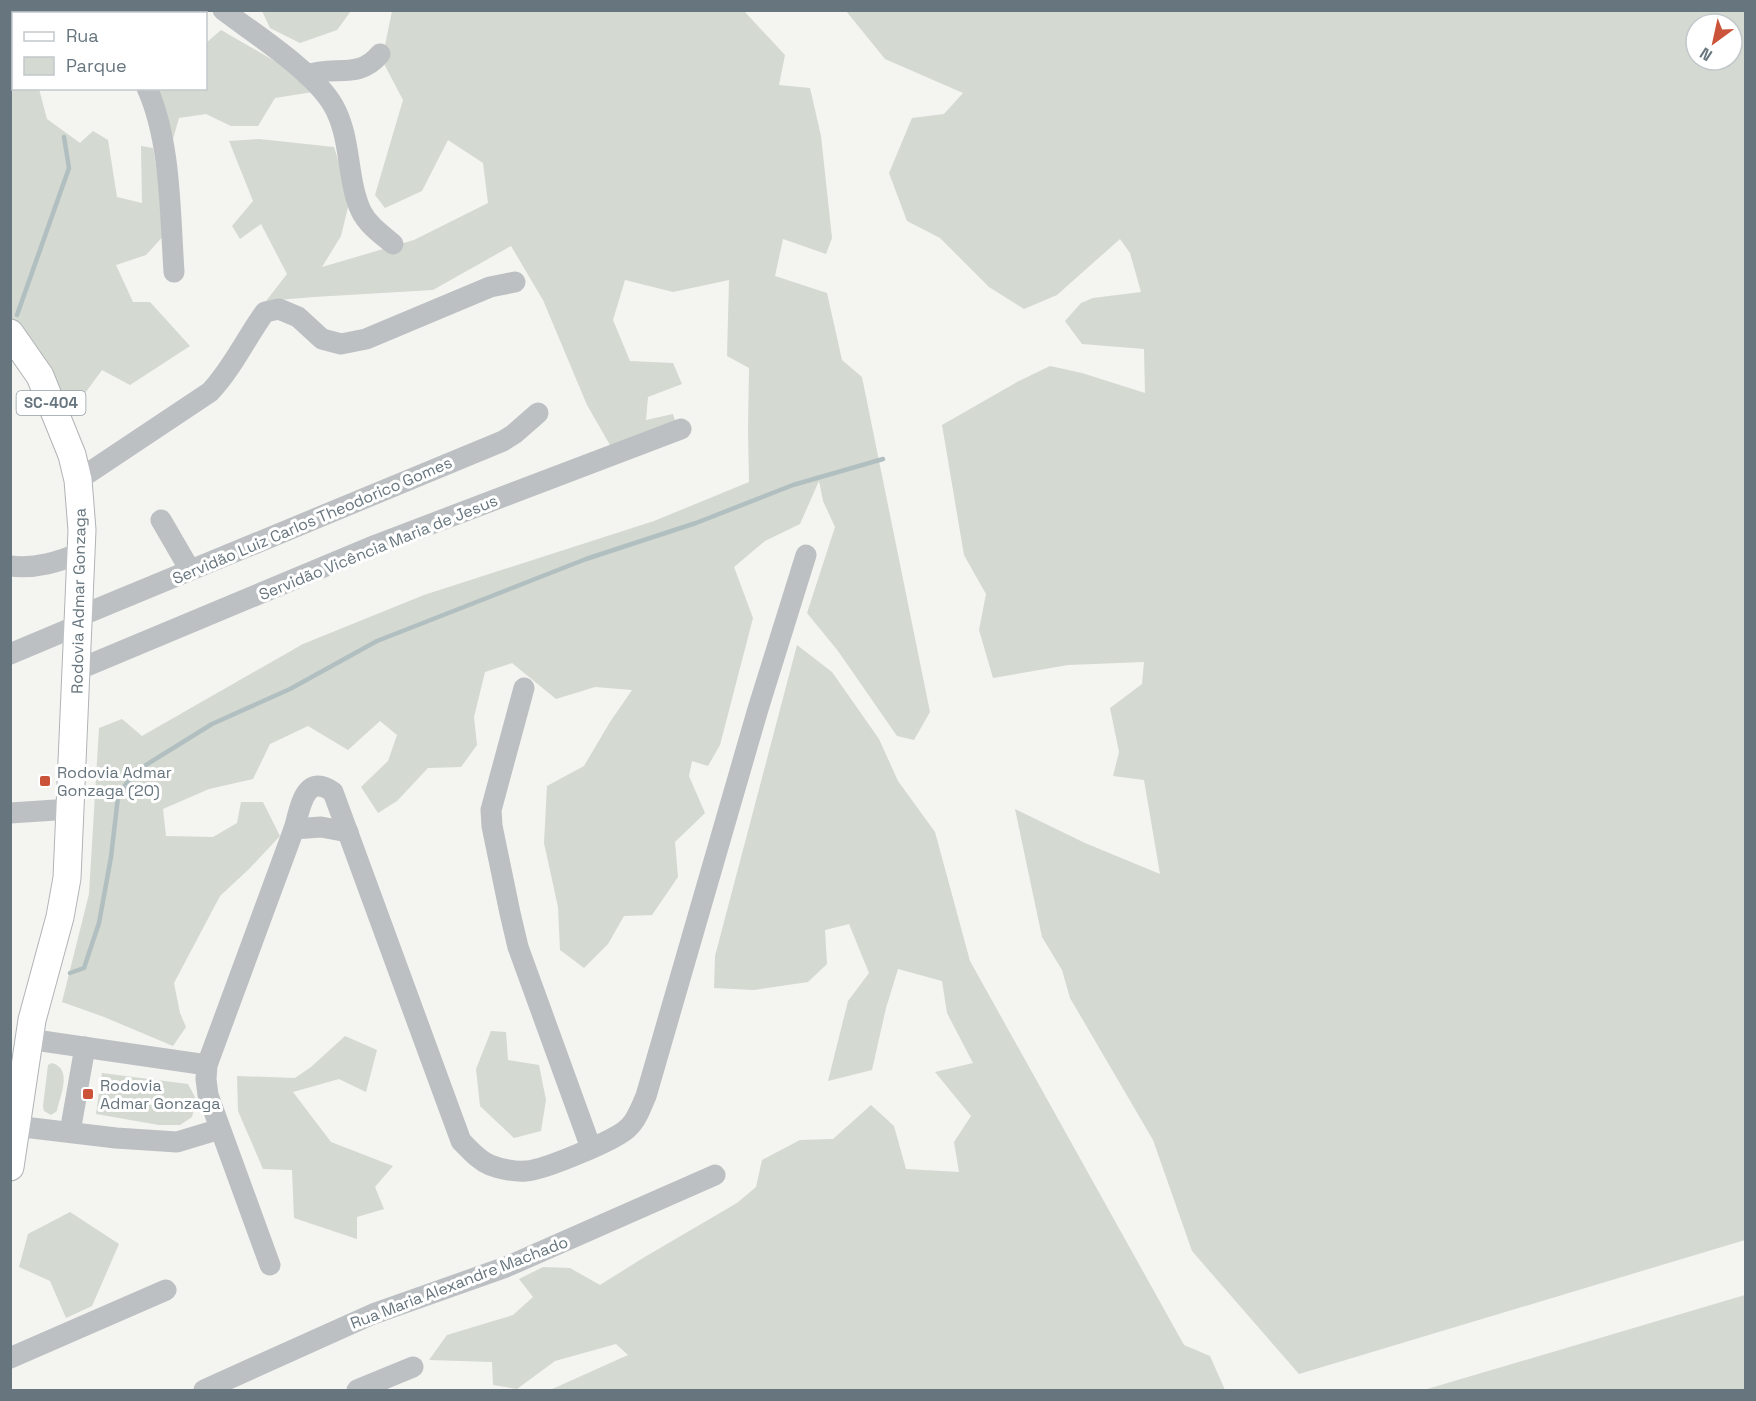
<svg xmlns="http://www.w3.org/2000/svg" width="1756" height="1401" viewBox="0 0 1756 1401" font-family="'Space Grotesk',sans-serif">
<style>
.green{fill:#d4d9d1;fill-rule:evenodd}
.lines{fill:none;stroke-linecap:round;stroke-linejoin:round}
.stream{stroke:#b2bfc1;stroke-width:4.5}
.major-casing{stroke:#b0b4b7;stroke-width:29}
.minor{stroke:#bcc0c2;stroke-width:21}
.major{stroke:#fff;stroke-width:27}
.poi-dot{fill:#cb533a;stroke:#fff;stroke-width:2}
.labels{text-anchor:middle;stroke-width:6;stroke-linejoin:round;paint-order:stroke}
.shield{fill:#fff;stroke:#959ea5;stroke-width:1.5}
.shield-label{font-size:15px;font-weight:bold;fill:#67757e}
.street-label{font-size:16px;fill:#67757e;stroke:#fff}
.poi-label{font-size:16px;fill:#67757e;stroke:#fff;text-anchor:start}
</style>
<rect width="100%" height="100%" fill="#f4f4f1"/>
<!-- green -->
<g class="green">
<path d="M11,10h109v1l-7,3h-99l-1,40 -2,2z"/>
<path d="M262,11h89l-14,19 -37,13 -30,-15z"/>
<path d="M392,11h352l41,44 -6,30 31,3 11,48 11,102 -6,16 -43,-15 -8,37 52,17 15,67 20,17 68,335 -16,28 -17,-4 -59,-85 -31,-38 28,-86 -12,-26 -4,-20 -19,43 -35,17 -31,26 19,51 -33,127 -12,21 -16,-5 -3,15 16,37 -30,29 3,35 -26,38 -28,1 -16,28 -24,24 -24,-18 -2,-43 -14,-64 3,-57 37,-20 26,-44 22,-32 -37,-3 -39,12 -44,-36 -27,9 -11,45 3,28 -16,22 -33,1 -31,33 -19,12 -17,-26 27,-26 9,-26 -17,-14 -32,29 -40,-24 -38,18 -17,35 -44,10 -46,20 3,27 47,1 24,-14 4,-21h22l17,34 -31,33 -29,27 -46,87 6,30 6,14 -13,19 -69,-29 -42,-15 27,-108 10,-166 23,-9 20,17 161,-92 121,-49 230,-74 95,-39 -1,-53 1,-61 -22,-12 2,-76 -56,12 -48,-12 -12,40 17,41 43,2 9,21 -34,13 -2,23 27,-6 3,10 -66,21 -23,-40 -44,-105 -32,-54 -78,44 -119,7 -48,4 21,-27 -26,-50 -21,15 -8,-13 21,-25 -24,-60 30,-2 75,8 16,52 -9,37 -19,31 92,-27 74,-37 -5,-40 -35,-23 -26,51 -37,17 -10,-13 28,-95 -21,-40z"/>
<path d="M846,11h899v1229l-446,134 -107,-123 -39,-111 -83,-142 -8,-28 -20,-33 -27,-128 70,34 75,31 -16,-94 -31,-4 6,-24 -9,-44 32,-24 2,-22 -76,3 -75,13 -14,-48 7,-36 -22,-39 -22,-130 77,-44 31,-15 32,7 63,20 -1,-44 -62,-5 -17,-23 16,-18 12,-5 48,-6 -11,-39 -10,-14 -63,56 -33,14 -35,-22 -49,-49 -33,-17 -18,-48 23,-55 32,-4 19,-21 -78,-34zM1696,24h36v36h-36z"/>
<path d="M221,30l71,41 21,21 -38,6 -17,28h-27l-25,-12 -27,4 -6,21 -17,-50 50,-1v-45z"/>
<path d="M13,75l1,13 25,1 8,30 33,24 13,-12 15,9 9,57 25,6 -1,-57 12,2 14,84 -21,23 -30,10 17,37h17l40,44 -60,39 -28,-15 -33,45 -58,-90 -1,-249z"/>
<path d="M797,645l35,27 47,67 19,42 37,51 35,129 214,384 26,11 15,34h-675l78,-35 -12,-11 -61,17 -38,28 -24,-4 -1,-23 -63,-2 18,-25 66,-20 20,-18 -14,-18 24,-12 27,1 30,17 43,-27 94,-55 19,-16 6,-27 38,-20 33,-1 38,-34 23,21 12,43 53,3 -5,-30 17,-26 -36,-44 38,-9 -26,-50 -5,-32 -44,-12 -12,39 -14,62 -44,11 20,-80 21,-28 -20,-49 -24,6 2,34 -19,18 -54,8 -40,-2 1,-32z"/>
<path d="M491,1031l15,1 2,28 31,5 7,35 -5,31 -27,7 -34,-32 -4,-37z"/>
<path d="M345,1036l32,14 -11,42 -27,-13 -46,13 38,50 62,24 -18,21 9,22 -27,8v22l-63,-21 -2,-48 -29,-1 -25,-58 -1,-35 58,2 16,-11z"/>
<path d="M52,1063c21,6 8,33 5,48l-6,4 -7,-4 -1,-5 5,-41z"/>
<path d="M102,1073l86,11 8,15 -4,18 -12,8h-21l-63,-11z"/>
<path d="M70,1212l49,32 -27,62 -26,12 -16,-37 -31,-14 9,-33z"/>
<path d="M1745,1295v95h-321z"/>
</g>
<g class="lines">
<!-- stream -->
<g class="stream">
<path d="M17,315l52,-147 -5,-31"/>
<path d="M70,973l14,-5 15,-45 12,-66 7,-60 15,-24 79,-49 78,-35 87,-48 209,-82 110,-36 97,-38 90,-26"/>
</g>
<defs>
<path id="major" d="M10,333l30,43 32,79 6,25 4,50 -15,348 -7,39 -28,103 -22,147"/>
</defs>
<!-- major casing -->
<use href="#major" class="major-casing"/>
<!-- minor -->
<g class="minor">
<path d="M223,10c33,25 90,61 110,95 19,33 13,73 28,106 7,14 20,23 32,33"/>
<path d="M142,14l7,-4"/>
<path d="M10,71l4,-2"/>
<path d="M307,75c27,-10 52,5 73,-21"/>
<path d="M147,88c24,53 23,126 27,184"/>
<path d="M78,480l132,-88c22,-23 36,-54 55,-80l14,-3 19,8 24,22 19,5 25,-5 124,-52 25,-5"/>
<path d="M161,520l29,50"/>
<path d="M10,566c26,3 49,-4 72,-14"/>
<path d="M80,616l423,-175 11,-7 24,-21"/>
<path d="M10,654l69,-29"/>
<path d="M77,670l299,-125 305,-116"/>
<path d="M524,688l-33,122 1,16 18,87 8,34 73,201"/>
<path d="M10,813l61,-4"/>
<path d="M294,829l27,-2 27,5"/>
<path d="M28,1039l179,26"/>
<path d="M15,1126l101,12 61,4 43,-13"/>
<path d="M70,1132l15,-85"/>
<path d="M270,1265l-62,-170 -2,-16 1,-14 87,-236c6,-19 10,-58 39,-37l128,349c9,9 17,19 29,24 10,4 25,7 36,6 18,-1 90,-31 102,-43 9,-8 13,-21 18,-32l112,-387 48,-154"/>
<path d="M10,1358l156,-68"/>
<path d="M204,1390l169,-76 133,-47 209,-92"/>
<path d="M357,1390l56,-23"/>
</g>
<!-- major -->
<use href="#major" class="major"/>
</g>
<!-- markers -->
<g class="poi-dot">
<rect x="39" y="775" width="12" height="12" rx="3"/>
<rect x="82" y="1088" width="12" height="12" rx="3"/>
</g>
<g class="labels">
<!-- shield labels -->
<rect class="shield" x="16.5" y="391" width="69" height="24" rx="4.5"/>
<g class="shield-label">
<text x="51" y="408">SC-404</text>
</g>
<!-- street labels -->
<g class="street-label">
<text transform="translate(312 520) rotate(-23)" y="6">Servidão Luiz Carlos Theodorico Gomes</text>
<text transform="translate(378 547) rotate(-22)" y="6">Servidão Vicência Maria de Jesus</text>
<text transform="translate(78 601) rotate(-89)" y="6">Rodovia Admar Gonzaga</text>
<text transform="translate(459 1282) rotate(-21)" y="6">Rua Maria Alexandre Machado</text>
</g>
<!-- poi labels -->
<g class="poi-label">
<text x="57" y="778">Rodovia Admar<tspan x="57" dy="18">Gonzaga (20)</tspan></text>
<text x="100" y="1091">Rodovia<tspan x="100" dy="18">Admar Gonzaga</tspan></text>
</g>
</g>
<!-- border -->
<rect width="1756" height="1401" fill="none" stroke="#67757e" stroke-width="24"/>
<!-- legend -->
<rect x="12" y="12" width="195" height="78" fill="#ffffff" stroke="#c2c8cb" stroke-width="1.5"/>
<rect x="24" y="32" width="30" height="9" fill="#ffffff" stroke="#c2c8cb" stroke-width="1.5"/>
<text x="66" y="42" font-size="18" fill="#67757e">Rua</text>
<rect x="24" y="57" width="30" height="18" fill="#d4d9d1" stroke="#c2c8cb" stroke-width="1.5"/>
<text x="66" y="72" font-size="18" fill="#67757e">Parque</text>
<!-- north arrow -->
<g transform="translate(1714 42) rotate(213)"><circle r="28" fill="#ffffff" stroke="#c2c8cb" stroke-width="1.5"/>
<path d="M0-4.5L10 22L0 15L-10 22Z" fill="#cb533a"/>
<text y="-9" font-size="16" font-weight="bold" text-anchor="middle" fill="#67757e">N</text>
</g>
</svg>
